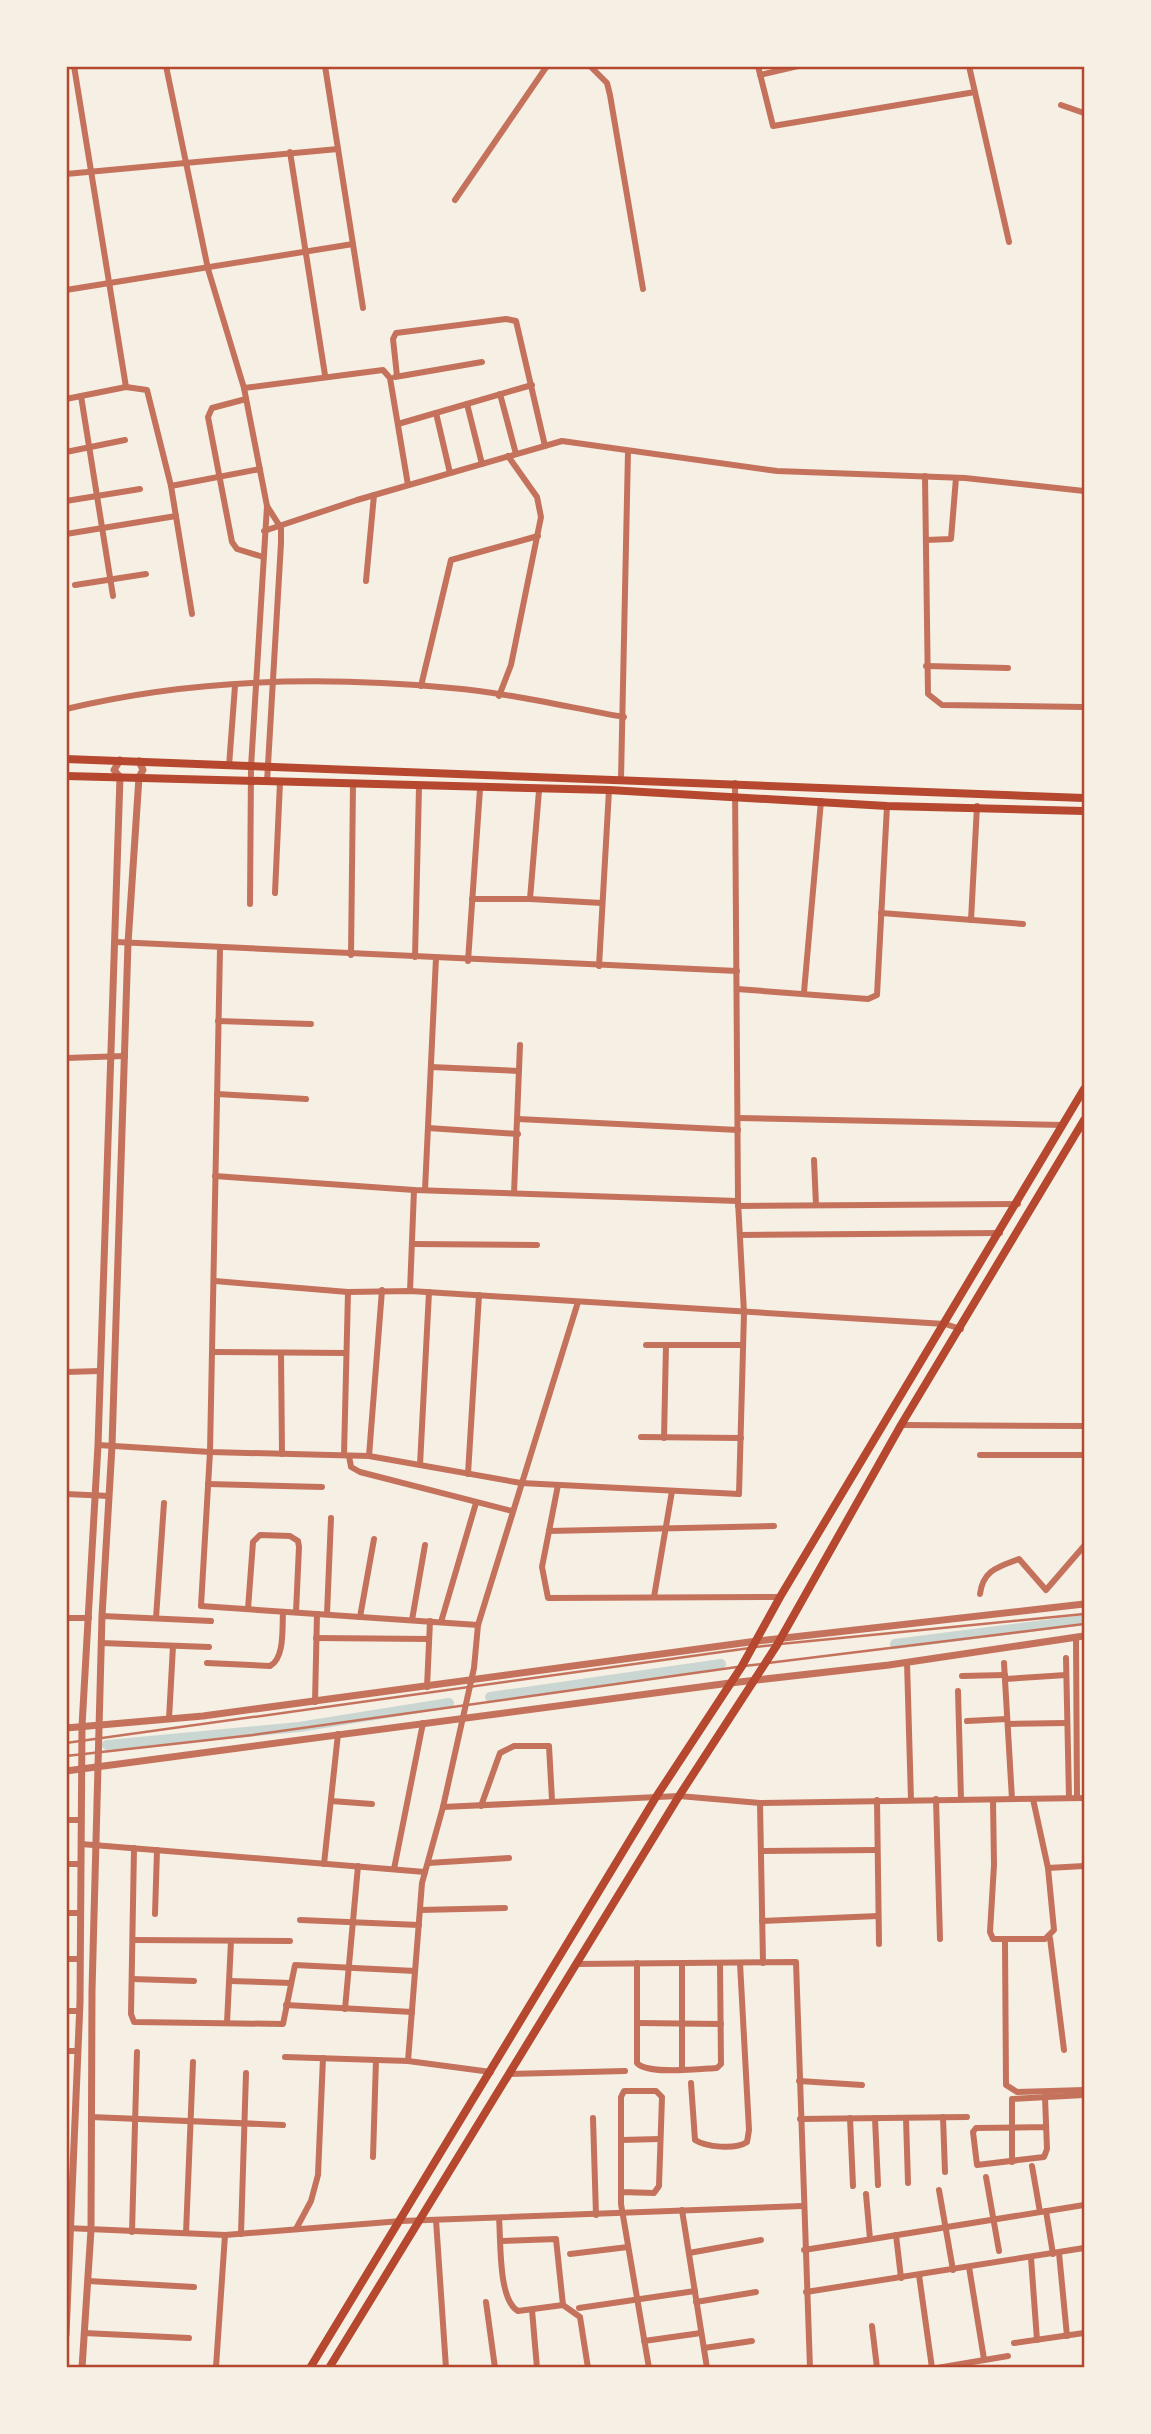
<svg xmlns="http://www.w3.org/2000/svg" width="1151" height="2434" viewBox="0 0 1151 2434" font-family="'PT Sans',sans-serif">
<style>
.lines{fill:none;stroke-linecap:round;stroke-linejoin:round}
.canal{stroke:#c9d6d2;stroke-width:10}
.service{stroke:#c5725c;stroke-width:2.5}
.minor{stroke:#c5725c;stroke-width:6}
.tertiary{stroke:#c5725c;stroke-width:7}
.secondary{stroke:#b5482f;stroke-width:8}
.neatline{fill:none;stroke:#b5482f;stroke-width:2.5}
</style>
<rect width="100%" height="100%" fill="#f6efe4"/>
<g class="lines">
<!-- canal -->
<g class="canal">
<path d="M895,1644l189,-24"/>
<path d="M490,1697l231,-33"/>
<path d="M107,1745l192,-18 150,-24"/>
</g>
<!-- service -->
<g class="service">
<path d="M780,1644l304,-30"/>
<path d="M756,1647l18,-2"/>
<path d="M768,1663l316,-39"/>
<path d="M744,1666l18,-2"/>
<path d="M66,1743l684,-95"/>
<path d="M66,1756l187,-21 484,-68"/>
</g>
<!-- minor -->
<g class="minor">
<path d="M74,66l52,321"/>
<path d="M166,66l42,203 36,119 23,118 -16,261 -1,137"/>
<path d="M325,66l38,242"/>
<path d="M590,66l17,17 3,12 33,194"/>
<path d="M758,66l15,60 202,-34"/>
<path d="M969,66l40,176"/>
<path d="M66,67l2,-1"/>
<path d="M760,75l38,-9"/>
<path d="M1061,105l23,8"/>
<path d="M290,152l35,223"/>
<path d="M66,174l272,-25"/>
<path d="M455,200l92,-134"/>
<path d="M66,290l287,-46"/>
<path d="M397,376l-4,-37 3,-6 110,-14 10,2 29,125"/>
<path d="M395,377l87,-15"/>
<path d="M244,388l139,-18 7,8 18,107"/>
<path d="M500,394l16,60"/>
<path d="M81,396l32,200"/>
<path d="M66,399l60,-12 21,3 24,96 21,128"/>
<path d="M246,399l-34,9 -4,9 24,125 5,7 26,8"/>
<path d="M467,404l15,60"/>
<path d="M436,413l14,60"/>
<path d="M398,424l134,-39"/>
<path d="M66,452l59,-12"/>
<path d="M925,476l3,218 14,11 142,2"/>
<path d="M171,486l89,-17"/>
<path d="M66,501l74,-12"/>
<path d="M267,506l14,22v15l-14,239"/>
<path d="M264,531l93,-31 205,-59 215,30 188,7 119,13"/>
<path d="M66,534l110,-18"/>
<path d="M926,540l25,-1 5,-61"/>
<path d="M366,581l8,-86"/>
<path d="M75,585l71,-11"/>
<path d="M926,666l82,2"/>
<path d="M421,686l30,-126 87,-24"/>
<path d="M499,696l12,-31 30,-148 -4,-20 -29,-41"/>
<path d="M66,709c124,-30 258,-33 385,-21 58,5 116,19 173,29"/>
<path d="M229,766l6,-80"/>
<path d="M621,779l7,-328"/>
<path d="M275,893l5,-111"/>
<path d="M472,899h58l9,-108"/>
<path d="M530,899l72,4"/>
<path d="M881,913l142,11"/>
<path d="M971,920l6,-114"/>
<path d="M116,942l621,29"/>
<path d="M220,949l-10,503 -9,154 277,19"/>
<path d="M351,955l2,-170"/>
<path d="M415,957l4,-170"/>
<path d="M468,961l12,-172"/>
<path d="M599,966l10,-176"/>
<path d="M737,989l131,10 9,-4 10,-189"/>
<path d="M804,992l17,-191"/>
<path d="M218,1021l93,3"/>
<path d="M66,1058l59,-2"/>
<path d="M431,1067l88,4"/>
<path d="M217,1094l89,5"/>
<path d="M738,1118l325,7"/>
<path d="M518,1119l220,11"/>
<path d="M428,1128l90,6"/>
<path d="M814,1160l2,45"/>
<path d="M215,1176l199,14 324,11"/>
<path d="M425,1190l11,-232"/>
<path d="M514,1193l6,-148"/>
<path d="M738,1206l280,-2"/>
<path d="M740,1235l260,-2"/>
<path d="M412,1244l125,1"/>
<path d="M215,1281l133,11 62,-1 535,33 16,5"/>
<path d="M410,1291l4,-101"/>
<path d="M646,1345h97"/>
<path d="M213,1352l133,1"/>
<path d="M281,1353l1,101"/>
<path d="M66,1372l34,-1"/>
<path d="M901,1425l183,1"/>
<path d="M641,1437l100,1"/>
<path d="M664,1438l2,-93"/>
<path d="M98,1445l112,7 159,4 152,27 218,11 5,-181 -6,-112 -3,-418"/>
<path d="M344,1455l4,-163"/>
<path d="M980,1455h104"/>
<path d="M349,1456l2,11 9,5 152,39"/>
<path d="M369,1456l13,-166"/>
<path d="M420,1465l9,-173"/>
<path d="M468,1474l11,-179"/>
<path d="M208,1484l114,3"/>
<path d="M558,1485l-16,82 6,31 232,-1"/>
<path d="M66,1494l43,2"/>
<path d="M549,1531l225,-5"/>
<path d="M980,1594c3,-24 18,-27 39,-35l27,31 38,-44"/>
<path d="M654,1597l18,-106"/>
<path d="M248,1609l5,-67 7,-7 30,1 8,5 1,6 -3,65"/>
<path d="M327,1614l4,-96"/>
<path d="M102,1616l109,5"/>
<path d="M360,1617l14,-78"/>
<path d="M66,1618h23"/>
<path d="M156,1618l8,-115"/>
<path d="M412,1620l13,-75"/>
<path d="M441,1622l35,-119"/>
<path d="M1076,1637l1,161"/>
<path d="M316,1638l113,1"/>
<path d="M101,1643l108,4"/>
<path d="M1066,1658l3,140"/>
<path d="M907,1662l4,138"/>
<path d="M207,1663l63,3c15,-8 12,-38 13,-54"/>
<path d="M1004,1663l8,136"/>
<path d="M962,1676l43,-1"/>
<path d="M1005,1679l61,-4"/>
<path d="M427,1687l3,-66"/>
<path d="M958,1691l3,108"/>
<path d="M315,1702l2,-88"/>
<path d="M169,1719l4,-73"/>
<path d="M967,1721l40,-2"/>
<path d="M1008,1724l59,-1"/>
<path d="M936,1799l4,140"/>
<path d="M877,1800l2,144"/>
<path d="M993,1800l1,65 -4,67 3,7h52l9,-9 -6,-62 -15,-69"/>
<path d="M331,1801l41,3"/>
<path d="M760,1803l3,160"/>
<path d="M481,1806l19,-53 14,-7h35l3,54"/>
<path d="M443,1807l236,-11 81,7 324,-5"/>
<path d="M66,1820h15"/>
<path d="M81,1844l344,28"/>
<path d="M134,1848l-3,166 3,8 149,2 12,-59 120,6"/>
<path d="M761,1851l115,-1"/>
<path d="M428,1863l81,-5"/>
<path d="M66,1864h15"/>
<path d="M324,1864l14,-130"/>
<path d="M1048,1868l36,-2"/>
<path d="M394,1869l29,-146"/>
<path d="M420,1910l85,-2"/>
<path d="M66,1913h14"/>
<path d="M155,1914l2,-64"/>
<path d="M300,1920l119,5"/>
<path d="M762,1921l116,-5"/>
<path d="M1050,1938l14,112"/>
<path d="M133,1940l157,1"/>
<path d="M1005,1941l1,144 11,7 67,-2"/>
<path d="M66,1959h14"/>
<path d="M637,1963v100c10,12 63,6 80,5l4,-4 -1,-101"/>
<path d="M576,1964l220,-2 14,406"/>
<path d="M132,1979l62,2"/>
<path d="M230,1981l61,2"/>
<path d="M286,2005l126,7"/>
<path d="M345,2009l13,-143"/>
<path d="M66,2011h13"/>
<path d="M227,2023l4,-82"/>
<path d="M637,2023l84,1"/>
<path d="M66,2051h11"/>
<path d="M285,2057l123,4"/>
<path d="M682,2070v-106"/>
<path d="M491,2072l-83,-11 14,-178 21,-76 31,-139 4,-43 100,-323"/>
<path d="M509,2074l116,-3"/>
<path d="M799,2081l63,4"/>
<path d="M691,2083l4,57c11,7 40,10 52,2l2,-12 -9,-167"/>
<path d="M1045,2097l2,52 -3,8 -67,8 -4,-33 3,-4 70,-1"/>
<path d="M91,2117l192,8"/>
<path d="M943,2117l2,55"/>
<path d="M593,2118l3,97"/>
<path d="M850,2118l3,68"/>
<path d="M875,2118l3,67"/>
<path d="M906,2118l2,65"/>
<path d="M800,2119l167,-2"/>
<path d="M621,2140l39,-1"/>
<path d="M373,2157l3,-97"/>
<path d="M1012,2162v-63l72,-4"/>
<path d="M1032,2166l8,46"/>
<path d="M986,2177l13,74"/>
<path d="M939,2190l14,80"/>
<path d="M621,2192l33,1 5,-7 3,-89 -6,-6h-32l-3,6v107l28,164"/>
<path d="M866,2194l4,45"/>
<path d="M682,2210l25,158"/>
<path d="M1046,2211l7,43"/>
<path d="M499,2218c2,23 -1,82 19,93l45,-6 -7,-66 -55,2"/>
<path d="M436,2220l10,148"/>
<path d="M66,2228l159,7 176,-14 401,-15"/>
<path d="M296,2229l15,-28 7,-26 5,-117"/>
<path d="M132,2232l5,-180"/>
<path d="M186,2233l7,-171"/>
<path d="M241,2234l5,-161"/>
<path d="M896,2235l5,43"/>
<path d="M804,2250l280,-45"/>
<path d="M689,2253l72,-13"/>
<path d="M1059,2253l8,83"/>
<path d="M570,2254l58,-7"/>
<path d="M1031,2258l6,82"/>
<path d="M969,2267l15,92"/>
<path d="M919,2275l13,93"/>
<path d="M88,2281l106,6"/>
<path d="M806,2292l278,-44"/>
<path d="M486,2302l9,66"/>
<path d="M696,2302l60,-10"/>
<path d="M563,2305l17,12 8,51"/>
<path d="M579,2308l116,-17"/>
<path d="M532,2310l5,58"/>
<path d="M872,2326l5,42"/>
<path d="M84,2333l105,5"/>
<path d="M644,2341l57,-8"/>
<path d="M1014,2343l70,-10"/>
<path d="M704,2348l48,-7"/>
<path d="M216,2367l9,-132"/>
<path d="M937,2368l71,-12"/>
</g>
<!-- tertiary -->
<g class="tertiary">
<path d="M66,1728l137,-12 554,-75 327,-37"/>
<path d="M66,1771l664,-88 159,-18 195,-29"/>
<path d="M66,2335l14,-333 2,-276 16,-281 22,-668 -6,-7 6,-10"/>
<path d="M82,2368l9,-138 1,-239 10,-375 10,-170 16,-503 11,-166 4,-7 -4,-9"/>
</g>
<!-- secondary -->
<g class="secondary">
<path d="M66,759l1018,39"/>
<path d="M66,776l543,14 278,16 197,5"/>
<path d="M310,2368l346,-571 86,-131 38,-69 304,-508"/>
<path d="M329,2368l350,-572 98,-151 124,-220 183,-305"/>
</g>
</g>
<!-- border -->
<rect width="1151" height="2434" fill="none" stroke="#f6efe4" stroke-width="136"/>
<rect x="68" y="68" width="1015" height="2298" class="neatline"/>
</svg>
